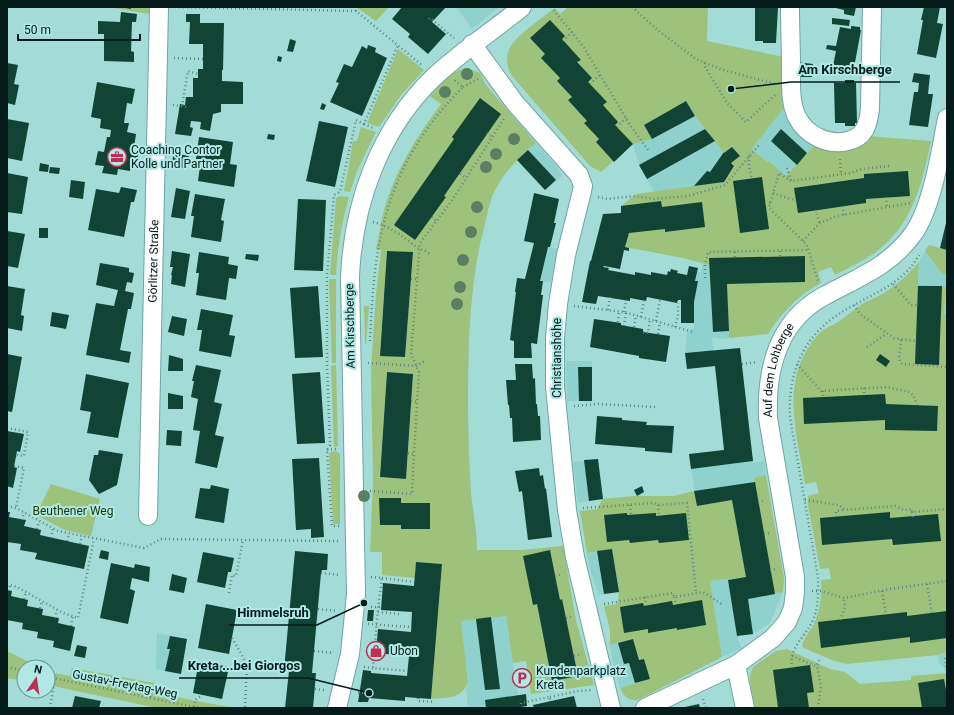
<svg xmlns="http://www.w3.org/2000/svg" width="954" height="715" viewBox="0 0 954 715" font-family="Roboto,sans-serif">
<style>
.built{fill:#8fd1cd}
.green{fill:#9dc27c;fill-rule:evenodd}
.building{fill:#124436}
.lines{fill:none;stroke-linecap:round;stroke-linejoin:round}
.minor-casing{stroke:#6ea5a2;stroke-width:20}
.path{stroke:#5e8784;stroke-width:2.5;stroke-dasharray:1 3;stroke-linecap:butt}
.minor{stroke:#fff;stroke-width:18}
.tree{fill:#5a8063}
.labels{text-anchor:middle;stroke-width:4;stroke-linejoin:round;paint-order:stroke}
.poi-label{font-size:12px;fill:#051b1a;stroke:#afe8e4;text-anchor:start}
.street-label{font-size:12px;fill:#051b1a;stroke:#afe8e4}
.park-label{font-size:12px;fill:#1f3504;stroke:#afe8e4}
.leader{fill:none;stroke:#051b1a;stroke-width:1.5}
.callout-dot{fill:#051b1a;stroke:#afe8e4;stroke-width:1.5}
.callout-label{font-size:13px;text-anchor:middle;font-weight:bold;fill:#051b1a;stroke:#afe8e4;stroke-width:4;stroke-linejoin:round;paint-order:stroke}
</style>
<rect width="100%" height="100%" fill="#a3dbd7"/>
<!-- built -->
<g class="built">
<path d="M456,7h43l-27,22z"/>
<path d="M686,101l9,15 39,50 -10,16 -70,10 -15,-27 -6,-21 18,-5 -7,-14z"/>
<path d="M786,105l30,39 -30,32 -16,-14h-3l-15,-13z"/>
<path d="M536,143l20,23 6,10 -17,14 -28,-30z"/>
<path d="M534,243l23,6 -6,33 -26,-3z"/>
<path d="M925,251l17,23 5,1v40h-3l-2,-29h-24l1,-24z"/>
<path d="M703,263l6,2 1,19h17l2,54 -10,1 -7,-2 3,29 -28,3 -2,-16 2,-20 7,-5v-5h-13v-23l3,-21 11,2 2,-9h4z"/>
<path d="M566,361h26v40h-25z"/>
<path d="M724,450l29,11v2l11,-2 2,14 -11,3v4l-23,18 -35,6 -8,-52z"/>
<path d="M598,459l5,40 -25,4 -5,-41z"/>
<path d="M612,549l7,43 -20,3 -9,-25 -3,-17z"/>
<path d="M746,577l29,17 8,-2 -13,31 -17,11 -15,2v4l4,8 -20,9 -12,-76z"/>
<path d="M506,616l12,79 -18,3 1,10h-33l-2,-19 2,-7 -7,-61z"/>
<path d="M157,633l30,6 -6,35 -25,-5z"/>
<path d="M633,639l6,21 5,-1 6,20 -30,9 -7,-24 -3,-19z"/>
<path d="M947,652v19l-8,-8 -1,-8z"/>
</g>
<!-- green -->
<g class="green">
<path d="M108,7h41v7z"/>
<path d="M290,7h99l-13,14 -19,-13z"/>
<path d="M565,7h143l-1,34 77,16 2,48 -34,44 15,13h3l16,14 30,-32 52,-8 63,5c-9,43 -18,83 -55,111 -12,9 -27,16 -41,23l-4,-8 -13,5 3,11c-23,12 -39,30 -53,51l-39,4 -2,-54 -17,1 -1,-20 -26,-7 -58,-11 4,-14 -5,1 -3,-28 15,-12 87,-12 11,-16 -39,-50 -9,-15 -42,24 8,14 -19,5 -32,28 -11,-6 -78,-90c-13,-23 1,-35 18,-49 8,-7 17,-13 25,-19l5,6 6,-5z"/>
<path d="M398,49l26,21 -23,25 -22,32 -12,-4z"/>
<path d="M465,68l7,2 8,3 6,12 50,58c-16,13 -31,28 -41,47 -6,12 -8,26 -11,38 -10,37 -13,75 -15,114 -2,50 -1,101 2,151 2,19 6,38 6,57h45l41,-4 13,74 18,65 -63,9 -5,-33 -13,2 -7,-47 -45,5 7,61c-7,18 -20,15 -37,17l11,-135 -26,-2 -1,16 -33,-3v-23h-12l3,-72 -2,-112 5,-74 5,-44 -5,-1c3,-13 5,-26 8,-39 11,-39 33,-74 57,-106l-11,-8c11,-11 19,-24 35,-28zM387,251l26,1 -8,105 -25,-2zM387,372l26,2 -7,105 -26,-2z"/>
<path d="M361,127l15,5 -19,39 -7,21 -6,-1 9,-50h4z"/>
<path d="M341,196l8,1c-7,26 -12,51 -13,78h-5l-1,-2 6,-75z"/>
<path d="M929,245l18,5v25l-5,-1 -17,-23z"/>
<path d="M919,262l-1,23 28,2 -2,27 3,1v337l-9,3 -91,9 -13,-3 -32,-14c1,-8 8,-16 12,-23 6,-13 8,-30 7,-44l10,-1 -2,-11 -9,1 -12,-63v-10l11,-3 -3,-11 -11,2c-8,-50 -26,-103 11,-147 6,-8 14,-10 22,-15 7,-5 13,-10 20,-15 7,-6 18,-9 26,-14 14,-9 24,-19 35,-31z"/>
<path d="M329,279h7v84h-4z"/>
<path d="M364,306h5l-3,38h-1z"/>
<path d="M336,365l2,81 -4,1 -3,-81z"/>
<path d="M335,451l4,2 1,3v68h-7l-4,-70 2,-2z"/>
<path d="M766,475l18,103 -1,14 -34,6 -3,-21 -36,4 12,76 -84,43c-10,1 -14,-4 -18,-12l30,-9 -6,-20 -5,1 -6,-21 -23,6v-15l-6,-24 13,-2 2,-12 -7,-43 -25,4 -7,-42 17,-2 6,-10 31,-3h40l20,-5 3,15 35,-6 -2,-14 25,-4 -1,-4z"/>
<path d="M51,484l49,15 -9,37 -26,-6 -29,-15z"/>
<path d="M787,649l43,20 15,3 15,12 51,-4v-4l36,-3v35h-192l-5,-27v-6l3,-8 23,-16z"/>
<path d="M7,651l32,16h-15v14l-17,-3z"/>
<path d="M72,668l83,15v10l79,15h-77l-109,-23v-13l22,4z"/>
</g>
<!-- building -->
<g class="building">
<path d="M121,7h10v2z"/>
<path d="M402,7h44l-14,15 14,12 -18,20 -20,-17 2,-3 -18,-15z"/>
<path d="M755,7h23l-2,36h-13v-2h-8z"/>
<path d="M832,7h24l-2,9 -10,-2v-4z"/>
<path d="M924,7h16l-3,16 6,1 -7,34 -19,-4 6,-34h-2z"/>
<path d="M121,12l16,2 -1,8h-4l-1,29 3,1v10l-30,-1v-27h-6v-13l22,1z"/>
<path d="M186,14h14v9h24l-1,47h-1v11l21,1v22h-22v8l-8,2 -3,17 -10,-2 1,-7 -10,-1 -1,6 3,1 -2,8 -16,-2 5,-30 5,1 1,-8h7v-19h5v-9h5v-25h-14l1,-22h-4z"/>
<path d="M832,18l18,2 -1,6 -17,-2z"/>
<path d="M550,20l15,16 -3,3 19,21 -4,2 15,16 -4,4 19,20 -4,3 15,17 -3,3 18,19 -19,18 -18,-20 3,-3 -15,-16 3,-2 -19,-21 4,-3 -15,-16 3,-3 -19,-20 4,-4 -15,-16z"/>
<path d="M851,26l9,1v3h1l-8,43 -10,-2v-4l-10,-1 3,-15 -10,-2 1,-4 9,1 4,-19 11,2z"/>
<path d="M290,39l6,2 -3,11 -6,-1z"/>
<path d="M368,45l8,3 -1,4 12,6 -25,58 -32,-14 9,-19 -3,-1 8,-18 8,3 10,-21 5,3z"/>
<path d="M278,56l4,1 -1,5 -4,-1z"/>
<path d="M796,62l17,2 -1,13h-16z"/>
<path d="M7,63l11,2 -4,19 5,1 -4,20 -8,-2z"/>
<path d="M914,73l16,2 -2,19h5l-5,33 -19,-2 5,-33h4l1,-9 -7,-1z"/>
<path d="M845,80h9v3h2l1,40h-2v3h-10v-3h-10l-1,-40h11z"/>
<path d="M97,82l38,7 -3,15 -5,-1 -3,20h5l-2,9 9,2 -3,20 5,1 -1,10 -6,-1 -1,7 -12,-2 -1,6 -15,-2 2,-7 -9,-1 3,-14 6,1 3,-15h3l1,-7 -11,-2 1,-9 -10,-2z"/>
<path d="M480,98l21,16 -57,82 2,1 -31,43 -21,-15 60,-86 -2,-2z"/>
<path d="M686,101l9,15 -43,23 -8,-14z"/>
<path d="M322,103l4,2 -2,5 -4,-1z"/>
<path d="M7,119l22,4 -7,38 -15,-3z"/>
<path d="M319,121l29,6 -13,60 -29,-6z"/>
<path d="M705,129l10,12 -68,38 -8,-14z"/>
<path d="M781,129l26,24 -10,12 -26,-24z"/>
<path d="M268,134l7,1 -1,5 -7,-1z"/>
<path d="M199,137l34,5 -3,22 7,1 -3,22 -36,-6 3,-22h-5z"/>
<path d="M732,147l8,9 -9,7 3,3 -10,16 -30,4 13,-15 3,1 14,-20v1z"/>
<path d="M528,150l28,30 -11,10 -28,-30z"/>
<path d="M174,153l15,3 -3,13 -15,-3z"/>
<path d="M40,163l9,2 -1,7 -9,-1z"/>
<path d="M50,167l10,1 -1,6 -10,-1z"/>
<path d="M908,171l2,25 -44,3v4l-68,10 -4,-25 70,-10v-4z"/>
<path d="M7,173l21,4 -6,37 -15,-2z"/>
<path d="M762,177l7,52 -29,4 -7,-52z"/>
<path d="M71,180l14,2 -2,17 -14,-2z"/>
<path d="M121,187l16,3 -3,12h-3l-7,35 -36,-7 8,-41 23,4z"/>
<path d="M176,188l14,3 -5,28 -14,-2z"/>
<path d="M534,193l25,6 -5,24h2l-6,24h-2l-8,34h3l-2,14h2l-6,49 -6,-1 1,15h-18v-17l-4,-1 6,-48h-1l2,-14 8,1 9,-36 -10,-2z"/>
<path d="M195,194l30,5 -4,21 3,1 -3,21 -30,-5 3,-21h-3z"/>
<path d="M298,199l28,1 -3,71 -29,-1z"/>
<path d="M661,201l1,6 40,-5 3,25 -40,5v-3l-36,4 -4,14 4,1v3l-5,-1 -4,19 -16,-3 -1,1 6,1 -1,2 27,5v-3l16,3v-3l16,3 1,-4 2,1 1,-3 7,2 -1,2 10,2 2,-9 9,2 -3,13h3l-4,21v21h-13v-23h-3l-1,3 -30,-6 -1,4 -16,-3v3l-32,-5 -2,8 -14,-2 8,-41h1l12,-47 18,-1v-7z"/>
<path d="M946,223h1v27l-7,-2z"/>
<rect x="39" y="228" width="9" height="10"/>
<path d="M7,231l18,3 -7,34 -11,-2z"/>
<path d="M172,251l18,3 -5,33 -14,-3 1,-9h-1l2,-8h-3z"/>
<path d="M387,251l26,1 -8,105 -25,-1z"/>
<path d="M199,252l30,5 -1,7 10,2 -2,13 -7,-1 -3,22 -30,-5 3,-22h-3z"/>
<path d="M246,254l13,1 -1,6 -13,-2z"/>
<path d="M805,256v26l-78,2 2,47 -16,1 -4,-74z"/>
<path d="M100,263l29,5v4l5,1 -2,10 -5,-1 -2,9 9,2 -3,16h-3l-8,41 11,2 -2,11 -43,-8 10,-52 18,3 4,-16 -22,-5z"/>
<path d="M7,286l18,3 -4,26 3,1 -2,15 -15,-3z"/>
<path d="M318,286l5,71 -28,1 -5,-70z"/>
<path d="M918,286h24l-3,79 -24,-1z"/>
<path d="M201,309l32,6 -4,20 6,1 -4,21 -32,-6 3,-21h-5z"/>
<path d="M52,312l17,3 -3,14 -16,-3z"/>
<path d="M172,316l15,3 -3,17 -16,-4z"/>
<path d="M594,319l27,4v2l22,4v3l27,4 -4,26 -27,-4v-2l-49,-9z"/>
<path d="M740,348l13,113 -62,8 -2,-15 35,-4 -9,-84 -28,3 -2,-16z"/>
<path d="M7,354l15,3 -10,55 -5,-1z"/>
<path d="M880,354l10,7 -4,6 -10,-7z"/>
<path d="M169,355l14,4v12h-15z"/>
<path d="M515,364h17l1,15 2,-1 1,26h1l1,12h2l1,24 -28,2 -1,-24h-2l-1,-13h-1l-2,-25h10z"/>
<path d="M196,365l25,5 -7,32 8,2 -7,31 9,2 -7,31 -22,-5 5,-32 -7,-1 5,-31 -7,-2 3,-16h-2z"/>
<path d="M578,367h14v34h-13z"/>
<path d="M320,372l5,71 -28,1 -5,-70z"/>
<path d="M387,372l26,2 -7,105 -26,-2z"/>
<path d="M86,374l43,9 -11,55 -31,-5 4,-21 -11,-2z"/>
<path d="M168,393l15,3v13h-15z"/>
<path d="M885,394l1,10 52,2 -1,25 -52,-1v-10l-81,4 -1,-26z"/>
<path d="M597,416l25,2v2l25,2 -1,3 28,1 -2,27 -27,-2v-3l-50,-4z"/>
<path d="M167,430l15,1 -1,15 -15,-1z"/>
<path d="M7,431l17,3 -4,18 -3,-1 -3,16 3,1 -4,20 -6,-2z"/>
<path d="M99,450l24,4 -6,31 -18,9 -10,-14 5,-25h4z"/>
<path d="M319,458l5,79 -13,1v-9l-15,1 -4,-71z"/>
<path d="M598,459l5,40 -14,2 -5,-41z"/>
<path d="M539,468l1,8 3,-1 2,14 1,-1 6,49 -24,3 -6,-49 -3,1 -4,-21z"/>
<path d="M755,482l20,112 -27,5 5,35 -16,2 -9,-56 18,-3 -14,-77 -35,6 -3,-15z"/>
<path d="M211,485l18,4 -5,34 -29,-5 5,-30 10,1z"/>
<path d="M642,486l2,6 -7,4 -3,-6z"/>
<path d="M379,498h22v5h29v26h-29v-4h-21z"/>
<path d="M7,512h3l-1,5 17,3 -2,6 17,4 -1,5 49,11 -5,23 -49,-10 2,-6 -17,-3 1,-6 -14,-2z"/>
<path d="M890,512v6l48,-4 3,27 -48,4 -1,-6 -70,6 -2,-27z"/>
<path d="M627,513v2l29,-2v3l30,-3 3,27 -30,3 -1,-3 -28,3 -1,-3 -22,2 -3,-27z"/>
<path d="M612,549l7,43 -15,2 -7,-43z"/>
<path d="M101,550l8,2 -1,8 -9,-2z"/>
<path d="M550,550l10,50 2,-1 16,77 -26,5 -15,-77 -4,1 -10,-49z"/>
<path d="M295,551l33,3 -1,16h-5l-1,3 -9,100h4l-3,35h-28l4,-37 -5,-1z"/>
<path d="M203,552l31,6 -3,14h-3l-3,16 -28,-6z"/>
<path d="M416,562l26,2 -11,135 -26,-2v4l-36,-3 -1,4h-10l5,-32 8,1v2l36,3 2,-20 -33,-3 2,-24 33,3 1,-20 -31,-2 2,-27 31,3z"/>
<path d="M111,563l23,5 1,-4 15,3 -1,15 -17,-4 -2,11 5,2 -7,33 -28,-6z"/>
<path d="M172,574l15,4 -3,15 -15,-3z"/>
<path d="M7,590l5,1 -1,5 17,4 -1,6 16,3 -1,6 17,3 -1,5 17,4 -5,24 -17,-4 1,-6 -17,-3 1,-6 -16,-3 1,-6 -16,-3z"/>
<path d="M702,600l4,25 -29,5v-2l-29,5v-4l-24,4 -4,-26 23,-4 1,3 28,-5 1,4z"/>
<path d="M206,604l31,6 -8,44 -31,-6z"/>
<path d="M368,610h6l-1,11h-6z"/>
<path d="M947,611v27l-37,5v-6l-89,11 -3,-26 89,-10v4z"/>
<path d="M491,617l9,72 -15,1 -9,-71z"/>
<path d="M170,636l17,3 -6,35 -16,-3 5,-22h-3z"/>
<path d="M633,639l6,21 5,-1 6,20 -15,4 -6,-20 -5,1 -6,-21z"/>
<path d="M77,645l10,2 -2,11 -11,-2z"/>
<path d="M199,661l30,6 -7,32 -29,-6z"/>
<path d="M810,665l4,27 -7,1 2,15h-31l-5,-38z"/>
<path d="M944,679l3,16v13h-25l-4,-25z"/>
<path d="M526,694l1,12 -12,2h-29l-1,-8z"/>
<path d="M75,696l26,5 -2,7h-27z"/>
<path d="M574,696l3,12h-43l-1,-3z"/>
<path d="M699,704l1,4h-15v-1z"/>
</g>
<g class="lines">
<defs>
<g id="minor">
<path d="M790,7c0,20 1,41 1,61 0,16 -1,35 6,49 9,18 31,29 51,24 17,-4 20,-16 22,-32l2,-102"/>
<path d="M472,44l43,59 64,72 4,11 -1,5 -16,64 -8,49 -3,34v49l12,123 8,47 36,151"/>
<path id="s1" d="M148,516l11,-509"/>
<path d="M736,665l9,43"/>
<path d="M337,708l13,-54 6,-60 -6,-317c3,-74 30,-148 84,-200 28,-26 59,-46 88,-70"/>
<path id="s2" d="M645,708l91,-43 37,-27 14,-16 6,-14 2,-16v-15l-27,-159c-2,-50 10,-97 56,-122 35,-19 65,-29 89,-62 19,-26 28,-84 34,-116"/>
</g>
</defs>
<!-- minor casing -->
<use href="#minor" class="minor-casing"/>
<!-- path -->
<g class="path">
<path d="M175,7l181,4 67,55"/>
<path d="M551,7l32,39 47,79 18,25"/>
<path d="M632,7l28,25 36,27 27,11 52,14"/>
<path d="M356,11l1,-4"/>
<path d="M429,19l1,-1 24,20"/>
<path d="M563,41l9,-9"/>
<path d="M174,58l29,1"/>
<path d="M705,63l-1,2 23,38 19,19 29,-27"/>
<path d="M590,84l10,-9"/>
<path d="M463,87l15,-8"/>
<path d="M173,105l16,2"/>
<path d="M182,106l6,-35 10,3"/>
<path d="M364,124l11,5"/>
<path d="M617,127l9,-9"/>
<path d="M487,133l6,4"/>
<path d="M749,156v10l3,13"/>
<path d="M840,159l1,15"/>
<path d="M787,168l4,13 60,-8 11,-4 28,-3"/>
<path d="M460,174l6,4"/>
<path d="M791,181l-12,-8 -10,35 38,37 11,36"/>
<path d="M773,193l23,8"/>
<path d="M598,197l9,2 26,-3 21,3 34,-3 37,-11 34,-40"/>
<path d="M886,197l1,10"/>
<path d="M765,203h6"/>
<path d="M843,206l1,9"/>
<path d="M815,210l5,13"/>
<path d="M432,217l4,4"/>
<path d="M373,222c17,4 32,16 46,27l5,1 6,4"/>
<path d="M803,241l17,-18 17,-7 73,-13"/>
<path d="M780,251v5"/>
<path d="M735,252v5"/>
<path d="M705,278v-13l3,-13 101,-2"/>
<path d="M411,279h6"/>
<path d="M893,284l18,21h6"/>
<path d="M854,305l6,9 34,24 22,3"/>
<path d="M574,306l50,6 69,20"/>
<path d="M608,310l2,-13"/>
<path d="M624,312l2,-12"/>
<path d="M641,317l3,-17"/>
<path d="M656,321l4,-21"/>
<path d="M618,322l1,-10"/>
<path d="M624,326l2,-13"/>
<path d="M634,327l2,-12"/>
<path d="M675,327l3,-11v-13"/>
<path d="M643,332l5,1 2,-14"/>
<path d="M658,334l2,-12"/>
<path d="M901,340l-2,18 1,4 2,2 45,3"/>
<path d="M370,341c2,-45 5,-94 19,-136 14,-46 41,-85 74,-118l-9,-7"/>
<path d="M867,347l19,-13"/>
<path d="M368,363l48,3 9,-5"/>
<path d="M742,364l15,-2"/>
<path d="M797,364l24,27 67,-4c16,6 24,-1 29,18"/>
<path d="M864,388v7"/>
<path d="M823,391v6"/>
<path d="M411,401l6,1"/>
<path d="M574,406l24,-2 57,3"/>
<path d="M7,428l21,4 -4,24 -8,-1"/>
<path d="M327,450l10,-1"/>
<path d="M408,453l6,1 5,-82 -8,-18 9,-111 33,-44 52,-82"/>
<path d="M14,466l10,2 -8,40"/>
<path d="M370,491l42,3 2,-40"/>
<path d="M805,500l34,5 6,5 50,-4 9,4 8,-1v3l35,-3"/>
<path d="M758,502l7,-2"/>
<path d="M630,505l1,10"/>
<path d="M658,505l1,11"/>
<path d="M7,506l9,2 42,23 5,1 81,16 17,-9 178,2"/>
<path d="M583,508l70,-5 5,2 29,-2 9,90"/>
<path d="M912,512l1,5"/>
<path d="M836,517v-6l8,-1"/>
<path d="M22,520l2,-8"/>
<path d="M339,526h-7l-5,-76 3,-5 -3,-82v-87l7,-81 6,-3 16,-72 8,4 34,-79"/>
<path d="M37,529l2,-8"/>
<path d="M764,534l6,-1"/>
<path d="M51,538l2,-10"/>
<path d="M67,541l2,-7"/>
<path d="M80,544l2,-8"/>
<path d="M770,570l7,-1"/>
<path d="M321,573l19,2"/>
<path d="M555,576l7,-2"/>
<path d="M371,577l11,1 -4,29 -5,61 34,3"/>
<path d="M382,578l32,4"/>
<path d="M7,584l10,3 46,26 15,5 16,-79"/>
<path d="M927,584l5,29"/>
<path d="M9,591l1,-6"/>
<path d="M812,591h9l23,7 46,-9 57,-8"/>
<path d="M882,591l4,23"/>
<path d="M229,593l3,-18 4,1 7,-36"/>
<path d="M645,597l1,9"/>
<path d="M674,597l2,7"/>
<path d="M24,599l2,-7"/>
<path d="M604,604l69,-11 1,4 29,-5 20,13"/>
<path d="M371,607h10"/>
<path d="M40,608l2,-7"/>
<path d="M318,609l19,2"/>
<path d="M378,612l21,2v-3"/>
<path d="M55,618l2,-8"/>
<path d="M566,618l7,-2"/>
<path d="M840,620l5,-13 -1,-9"/>
<path d="M368,624l43,3"/>
<path d="M71,626l2,-10"/>
<path d="M232,638l15,26 -2,44"/>
<path d="M314,651l20,2"/>
<path d="M574,656l8,-2"/>
<path d="M792,656l26,11"/>
<path d="M945,658l2,14"/>
<path d="M7,667l17,4"/>
<path d="M364,667l9,1"/>
<path d="M792,668c-3,-22 13,-30 21,-48 6,-14 5,-28 5,-43l-28,-160c-2,-37 9,-72 39,-96 11,-9 24,-15 36,-22 21,-11 42,-22 54,-44"/>
<path d="M48,677l151,31"/>
<path d="M315,689l10,1"/>
<path d="M358,693h11"/>
<path d="M150,697l1,-11"/>
<path d="M550,697l28,-6 13,-1"/>
<path d="M418,698v3l17,1"/>
<path d="M703,699l3,9"/>
<path d="M194,707l1,-7 7,-5"/>
<path d="M50,708l5,-29"/>
<path d="M521,708v-5l29,-6v4"/>
<path d="M818,708l3,-21 -4,-22 3,-6"/>
</g>
<!-- minor -->
<use href="#minor" class="minor"/>
</g>
<!-- trees -->
<g class="tree">
<circle cx="467" cy="74" r="6"/>
<circle cx="445" cy="92" r="6"/>
<circle cx="514" cy="139" r="6"/>
<circle cx="496" cy="154" r="6"/>
<circle cx="486" cy="167" r="6"/>
<circle cx="477" cy="207" r="6"/>
<circle cx="471" cy="232" r="6"/>
<circle cx="463" cy="260" r="6"/>
<circle cx="460" cy="287" r="6"/>
<circle cx="457" cy="304" r="6"/>
<circle cx="364" cy="496" r="6"/>
</g>
<!-- icons -->
<defs>
<symbol id="office-ring" viewBox="-11 -11 22 22"><circle r="9.5" fill="#afe8e4" stroke="#be2e52" stroke-width="1.5"/><path d="M-6-3h4V-5.5h4V-3h4V5H-6ZM-1-4.5V-3h2v-1.5ZM-6 0V1H6V0Z" fill="#be2e52"/></symbol>
<symbol id="shop-ring" viewBox="-11 -11 22 22"><circle r="9.5" fill="#afe8e4" stroke="#be2e52" stroke-width="1.5"/><path d="M-5-2.5h2.3a2.7 3.5 0 0 1 5.4 0H5L5.5 6h-11ZM-1.5-2.5h3a1.5 2.3 0 0 0-3 0Z" fill="#be2e52"/></symbol>
<symbol id="parking-ring" viewBox="-11 -11 22 22"><circle r="9.5" fill="#afe8e4" stroke="#be2e52" stroke-width="1.5"/><path d="M-3.5-5.5H1a3.5 3.5 0 0 1 0 7H-1V5.5H-3.5ZM-1-3.4V-.6H.8a1.4 1.4 0 0 0 0-2.8Z" fill="#be2e52"/></symbol>
</defs>
<g fill-rule="evenodd">
<use href="#office-ring" x="106" y="146" width="22" height="22"/>
<use href="#shop-ring" x="365" y="640" width="22" height="22"/>
<use href="#parking-ring" x="511" y="667" width="22" height="22"/>
</g>
<g class="labels">
<!-- poi labels -->
<g class="poi-label">
<text x="131" y="154">Coaching Contor<tspan x="131" dy="14">Kolle und Partner</tspan></text>
<text x="390" y="655">Ubon</text>
<text x="536" y="675">Kundenparkplatz<tspan x="536" dy="14">Kreta</tspan></text>
</g>
<!-- street labels -->
<g class="street-label">
<text dy="4" stroke="none"><textPath href="#s1" startOffset="255">Görlitzer Straße</textPath></text>
<text transform="translate(350 326) rotate(-91)" y="4">Am Kirschberge</text>
<text transform="translate(557 358) rotate(-90)" y="4">Christianshöhe</text>
<text dy="4" stroke="none"><textPath href="#s2" startOffset="425">Auf dem Lohberge</textPath></text>
<text transform="translate(125 684) rotate(11)" y="4">Gustav-Freytag-Weg</text>
</g>
<!-- park labels -->
<g class="park-label">
<text x="73" y="515">Beuthener Weg</text>
</g>
</g>
<!-- callouts -->
<path class="leader" d="M731 89L791 82H900M364 603L317 625H229M369 693L308 678H179"/>
<g class="callout-dot">
<circle cx="731" cy="89" r="4"/>
<circle cx="364" cy="603" r="4"/>
<circle cx="369" cy="693" r="4"/>
</g>
<g class="callout-label">
<text x="845" y="74">Am Kirschberge</text>
<text x="273" y="617">Himmelsruh</text>
<text x="244" y="670">Kreta ...bei Giorgos</text>
</g>
<!-- border -->
<rect width="954" height="715" fill="none" stroke="#051b1a" stroke-width="16"/>
<!-- north arrow -->
<g transform="translate(36 679) rotate(13)"><circle r="19" fill="#afe8e4" stroke="#6b9693"/>
<path d="M0-3L7 15L0 10L-7 15Z" fill="#be2e52"/>
<text y="-6" font-size="11" font-weight="bold" text-anchor="middle" fill="#051b1a">N</text>
</g>
<!-- scale -->
<path d="M18 34v6h122v-6" fill="none" stroke="#051b1a" stroke-width="2"/>
<text x="24" y="34" font-size="12" fill="#051b1a" stroke="#afe8e4" stroke-width="3" paint-order="stroke">50 m</text>
</svg>
